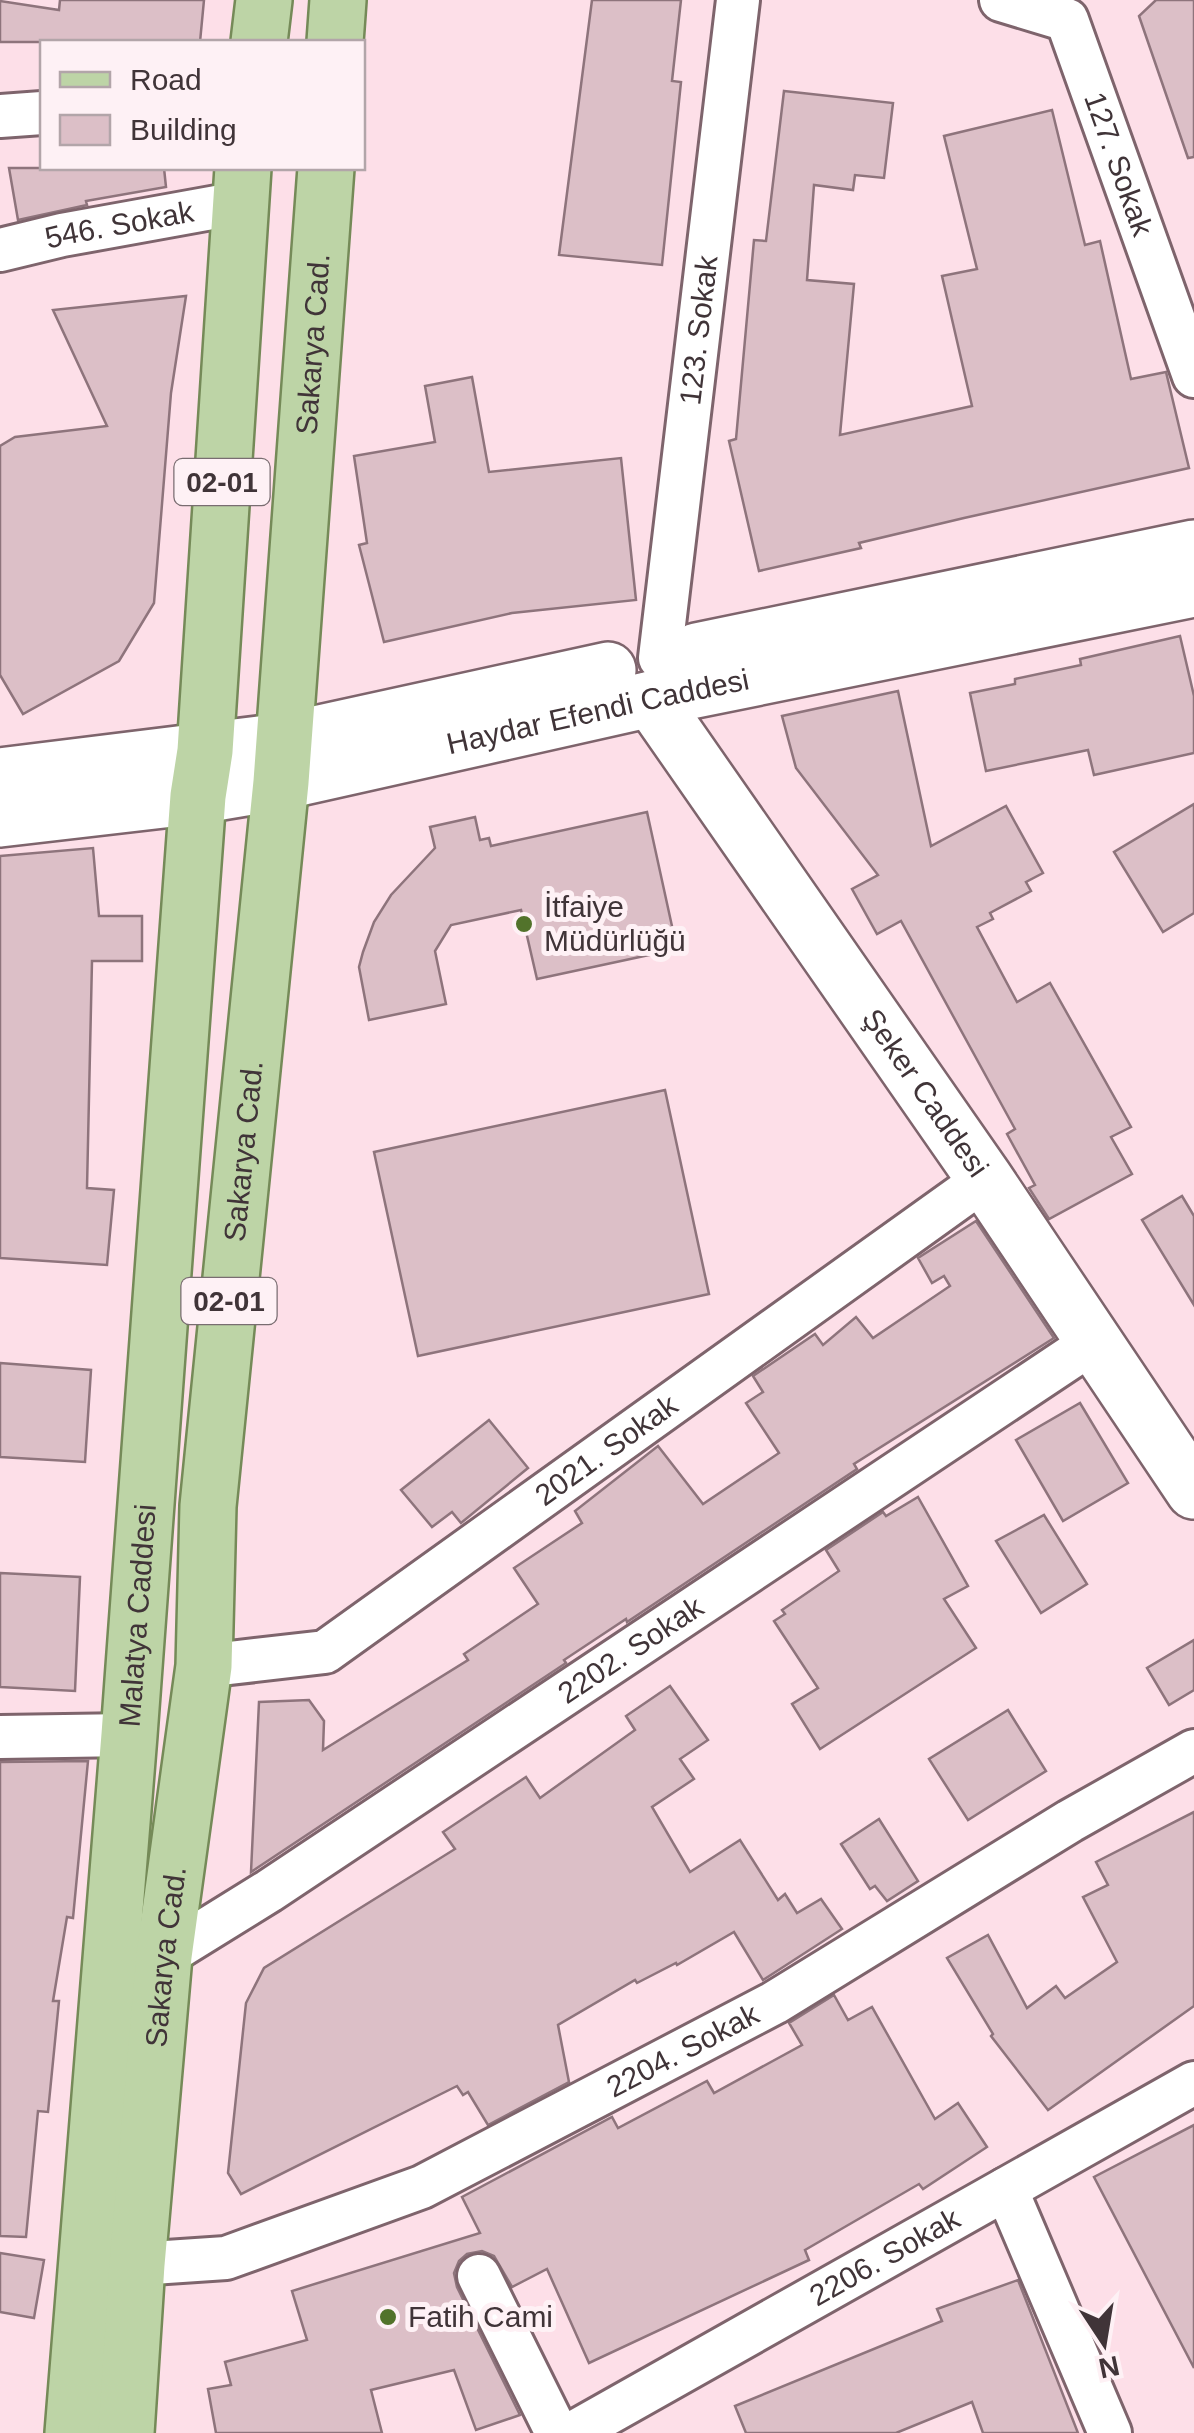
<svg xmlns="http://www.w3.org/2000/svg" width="1194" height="2433" viewBox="0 0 1194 2433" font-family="Helvetica,sans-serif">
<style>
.building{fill:#dcbfc7;stroke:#8e747c;stroke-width:2.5}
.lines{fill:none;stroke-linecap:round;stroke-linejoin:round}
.street-casing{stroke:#7e646c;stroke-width:48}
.secondary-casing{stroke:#7e646c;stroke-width:60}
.primary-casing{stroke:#758a58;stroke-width:60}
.street{stroke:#fff;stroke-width:42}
.secondary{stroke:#fff;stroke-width:55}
.primary{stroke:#bdd4a6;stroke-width:55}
.poi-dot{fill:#52732b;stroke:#fef1f5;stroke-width:4}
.labels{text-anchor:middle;stroke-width:10;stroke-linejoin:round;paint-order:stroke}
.shield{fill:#fef1f5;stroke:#796d71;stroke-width:2.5}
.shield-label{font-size:28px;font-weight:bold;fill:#403438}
.street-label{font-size:30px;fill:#403438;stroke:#fef1f5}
.poi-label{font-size:30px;fill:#403438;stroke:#fef1f5;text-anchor:start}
</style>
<rect width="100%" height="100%" fill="#fddfe8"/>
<!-- building -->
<g class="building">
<path d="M60,0h144l-4,42h-200v-41l59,9z"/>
<path d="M592,0h89l-9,81 9,1 -19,183 -103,-10z"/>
<path d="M1156,0h38v157l-6,1 -49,-142z"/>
<path d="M784,91l109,12 -9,75 -29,-3 -2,15 -39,-5 -7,95 47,4 -14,151 132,-29 -30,-130 35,-7 -33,-133 108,-26 33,135 15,-4 31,138 35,-7 23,96 -225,50 -105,25 2,5 -102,23 -30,-130 7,-2 18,-199 12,1z"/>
<path d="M9,168h155l2,19 -80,14 1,4 -69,15z"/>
<path d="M186,296l-15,97 -17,210 -35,58 -96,53 -23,-39v-229l15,-9 92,-11 -54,-116z"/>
<path d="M472,377l17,95 132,-14 15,142 -124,13 -128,29 -25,-97 8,-2 -13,-87 81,-14 -10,-56z"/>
<path d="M1180,636l14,60v57l-100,22 -6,-25 -102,21 -16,-78 45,-9v-5l66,-14 -1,-6z"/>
<path d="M898,691l33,155 75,-40 37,67 -17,9 5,9 -41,22 3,6 -16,8 40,75 33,-19 81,144 -20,10 21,37 -83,45 -20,-31 6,-3 -28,-51 8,-5 -114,-208 -24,13 -25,-45 26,-14 -82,-107 -14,-52z"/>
<path d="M1194,804v109l-31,19 -49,-80z"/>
<path d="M647,812l30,137 -140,30 -16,-69 -70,15 -16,26 11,53 -77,16 -10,-53 4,-15 11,-30 17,-27 44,-47 -5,-21 45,-10 5,23 9,-2 2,8z"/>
<path d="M93,848l6,68h43v45h-50l-5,227 27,2 -7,75 -107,-7v-402z"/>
<path d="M665,1090l44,204 -291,62 -44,-204z"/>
<path d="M1182,1196l12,20v89l-52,-85z"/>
<path d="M976,1221l78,117 -200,126 3,5 -230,153 -1,-3 -62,41 2,3 -315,209 8,-170 50,-2 15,21 -1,29 145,-90 -4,-6 74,-50 -24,-36 68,-45 -7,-12 83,-65 45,58 76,-51 -33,-50 17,-11 -10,-16 62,-42 8,11 33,-28 17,21 77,-52 -6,-10 -12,7 -14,-25z"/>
<path d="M0,1363l91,7 -6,92 -85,-5z"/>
<path d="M1080,1403l48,80 -65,38 -47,-81z"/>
<path d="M489,1420l39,48 -67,55 -9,-11 -20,15 -31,-37z"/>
<path d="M918,1497l50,89 -24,13 32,49 -156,101 -28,-45 26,-16 -44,-67 11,-7 -3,-4 57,-39 -13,-21 57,-38 3,4z"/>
<path d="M1044,1515l43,69 -46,29 -45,-72z"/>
<path d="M0,1573l80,4 -5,114 -75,-4z"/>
<path d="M1194,1640v50l-25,15 -22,-37z"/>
<path d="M670,1686l38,54 -28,19 14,20 -42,28 38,65 50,-32 38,60 7,-6 12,19 24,-14 21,30 -79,51 -29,-48 -57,33 -1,-2 -39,20 -2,-3 -77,45 11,57 -81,43 -20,-33 -5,3 -6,-9 -216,108 -13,-21 18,-170 18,-35 191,-119 -12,-17 83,-55 14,21 95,-68 -9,-14z"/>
<path d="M1008,1710l38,61 -78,49 -39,-61z"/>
<path d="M88,1761l-15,157 -6,-1 -14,84h6l-11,111 -10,-1 -12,126 -26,-1v-474z"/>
<path d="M1194,1812v194l-146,104 -57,-74 2,-2 -46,-76 41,-23 39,73 29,-22 9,12 52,-36 -34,-65 25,-12 -12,-23z"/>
<path d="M879,1819l39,62 -31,20 -12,-15 -5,3 -29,-45z"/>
<path d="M834,1995l14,25 24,-13 63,112 23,-16 29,44 -64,42 -4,-5 -114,66 4,10 -220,103 -42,-94 -35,18 -18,-31 -12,-5 -15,3 -8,7 -5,12 3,14 63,128 -44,15 -22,-60 -83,20 11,43h-166l-8,-44 23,-4 -6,-23 82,-22 -15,-49 188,-58 -18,-36 150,-80 6,11 89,-47 7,12 88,-48 -13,-22z"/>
<path d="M1194,2125v243l-100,-191z"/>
<path d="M0,2253l44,7 -10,58 -34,-6z"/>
<path d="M1018,2280l60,153h-95l-11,-31 -76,31h-150l-11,-27 207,-85 -5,-12z"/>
</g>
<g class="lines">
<defs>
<g id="street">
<path id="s1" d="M1001,0l66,20 127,356"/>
<path d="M0,116l42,-3"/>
<path id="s2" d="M0,250l62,-15 177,-32"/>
<path id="s3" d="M660,658l78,-658"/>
<path id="s4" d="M204,1666l121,-14 660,-473"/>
<path d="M0,1737l129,-2"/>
<path id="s5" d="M164,1956l105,-65 823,-548"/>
<path d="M1006,2189l104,244"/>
<path id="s6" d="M137,2264l89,-6 196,-71 352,-184 296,-182 124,-70"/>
<path d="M479,2276l78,157"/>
<path id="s7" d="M573,2433l621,-350"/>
</g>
<g id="secondary">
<path d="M697,651l497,-103"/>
<path id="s8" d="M651,699l334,480 209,312"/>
<path d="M0,776l283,-35 325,-71"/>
<path id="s9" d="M0,819l198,-23 83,-14 370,-83 543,-110"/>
</g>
<g id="primary">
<path d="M259,42l5,-42"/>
<path d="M335,42l3,-42"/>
<path id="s10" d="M73,2433l56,-698 69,-939 7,-45 38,-583"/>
<path id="s11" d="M126,2433l11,-169 27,-308 40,-290 4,-160 73,-724 45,-614"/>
</g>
</defs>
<!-- street casing -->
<use href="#street" class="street-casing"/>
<!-- secondary casing -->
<use href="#secondary" class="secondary-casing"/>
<!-- primary casing -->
<use href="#primary" class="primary-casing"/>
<!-- street -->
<use href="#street" class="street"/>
<!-- secondary -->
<use href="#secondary" class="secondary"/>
<!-- primary -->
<use href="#primary" class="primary"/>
</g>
<!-- markers -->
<g class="poi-dot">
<circle cx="524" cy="924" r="10"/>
<circle cx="388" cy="2317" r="10"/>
</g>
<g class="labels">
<!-- shield labels -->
<g class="shield">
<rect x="174.5" y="459" width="95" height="46" rx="8"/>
<rect x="181.5" y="1278" width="95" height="46" rx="8"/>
</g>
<g class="shield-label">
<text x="222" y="492">02-01</text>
<text x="229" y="1311">02-01</text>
</g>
<!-- street labels -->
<g class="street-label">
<text dy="10" stroke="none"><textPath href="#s1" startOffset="222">127. Sokak</textPath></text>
<text dy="10" stroke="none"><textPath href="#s2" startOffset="122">546. Sokak</textPath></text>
<text dy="10" stroke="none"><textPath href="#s3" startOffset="330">123. Sokak</textPath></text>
<text dy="10" stroke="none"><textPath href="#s11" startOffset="2098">Sakarya Cad.</textPath></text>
<text dy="10" stroke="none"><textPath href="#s9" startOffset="608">Haydar Efendi Caddesi</textPath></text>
<text dy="10" stroke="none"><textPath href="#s8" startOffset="480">Şeker Caddesi</textPath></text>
<text dy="10" stroke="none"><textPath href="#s11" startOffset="1288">Sakarya Cad.</textPath></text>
<text dy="10" stroke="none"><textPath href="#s4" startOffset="468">2021. Sokak</textPath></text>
<text dy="10" stroke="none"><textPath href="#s10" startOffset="820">Malatya Caddesi</textPath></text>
<text dy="10" stroke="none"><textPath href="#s5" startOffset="558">2202. Sokak</textPath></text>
<text dy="10" stroke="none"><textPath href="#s11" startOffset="478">Sakarya Cad.</textPath></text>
<text dy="10" stroke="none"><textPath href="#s6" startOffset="592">2204. Sokak</textPath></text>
<text dy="10" stroke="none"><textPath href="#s7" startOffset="358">2206. Sokak</textPath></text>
</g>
<!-- poi labels -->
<g class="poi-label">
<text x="544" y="917">İtfaiye<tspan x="544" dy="34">Müdürlüğü</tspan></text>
<text x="408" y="2327">Fatih Cami</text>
</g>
</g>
<!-- legend -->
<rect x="40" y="40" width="325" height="130" fill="#fef1f5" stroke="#b2a5a9" stroke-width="2.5"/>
<rect x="60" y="72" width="50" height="15" fill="#bdd4a6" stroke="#b2a5a9" stroke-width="2.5"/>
<text x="130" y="90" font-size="30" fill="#403438">Road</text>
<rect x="60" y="115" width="50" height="30" fill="#dcbfc7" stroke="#b2a5a9" stroke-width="2.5"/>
<text x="130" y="140" font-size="30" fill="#403438">Building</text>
<!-- north arrow -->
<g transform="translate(1104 2343) rotate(168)" stroke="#fef1f5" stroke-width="8" paint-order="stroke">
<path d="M0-8L18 38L0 25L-18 38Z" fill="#403438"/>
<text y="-15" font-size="28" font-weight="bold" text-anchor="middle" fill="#403438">N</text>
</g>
</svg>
